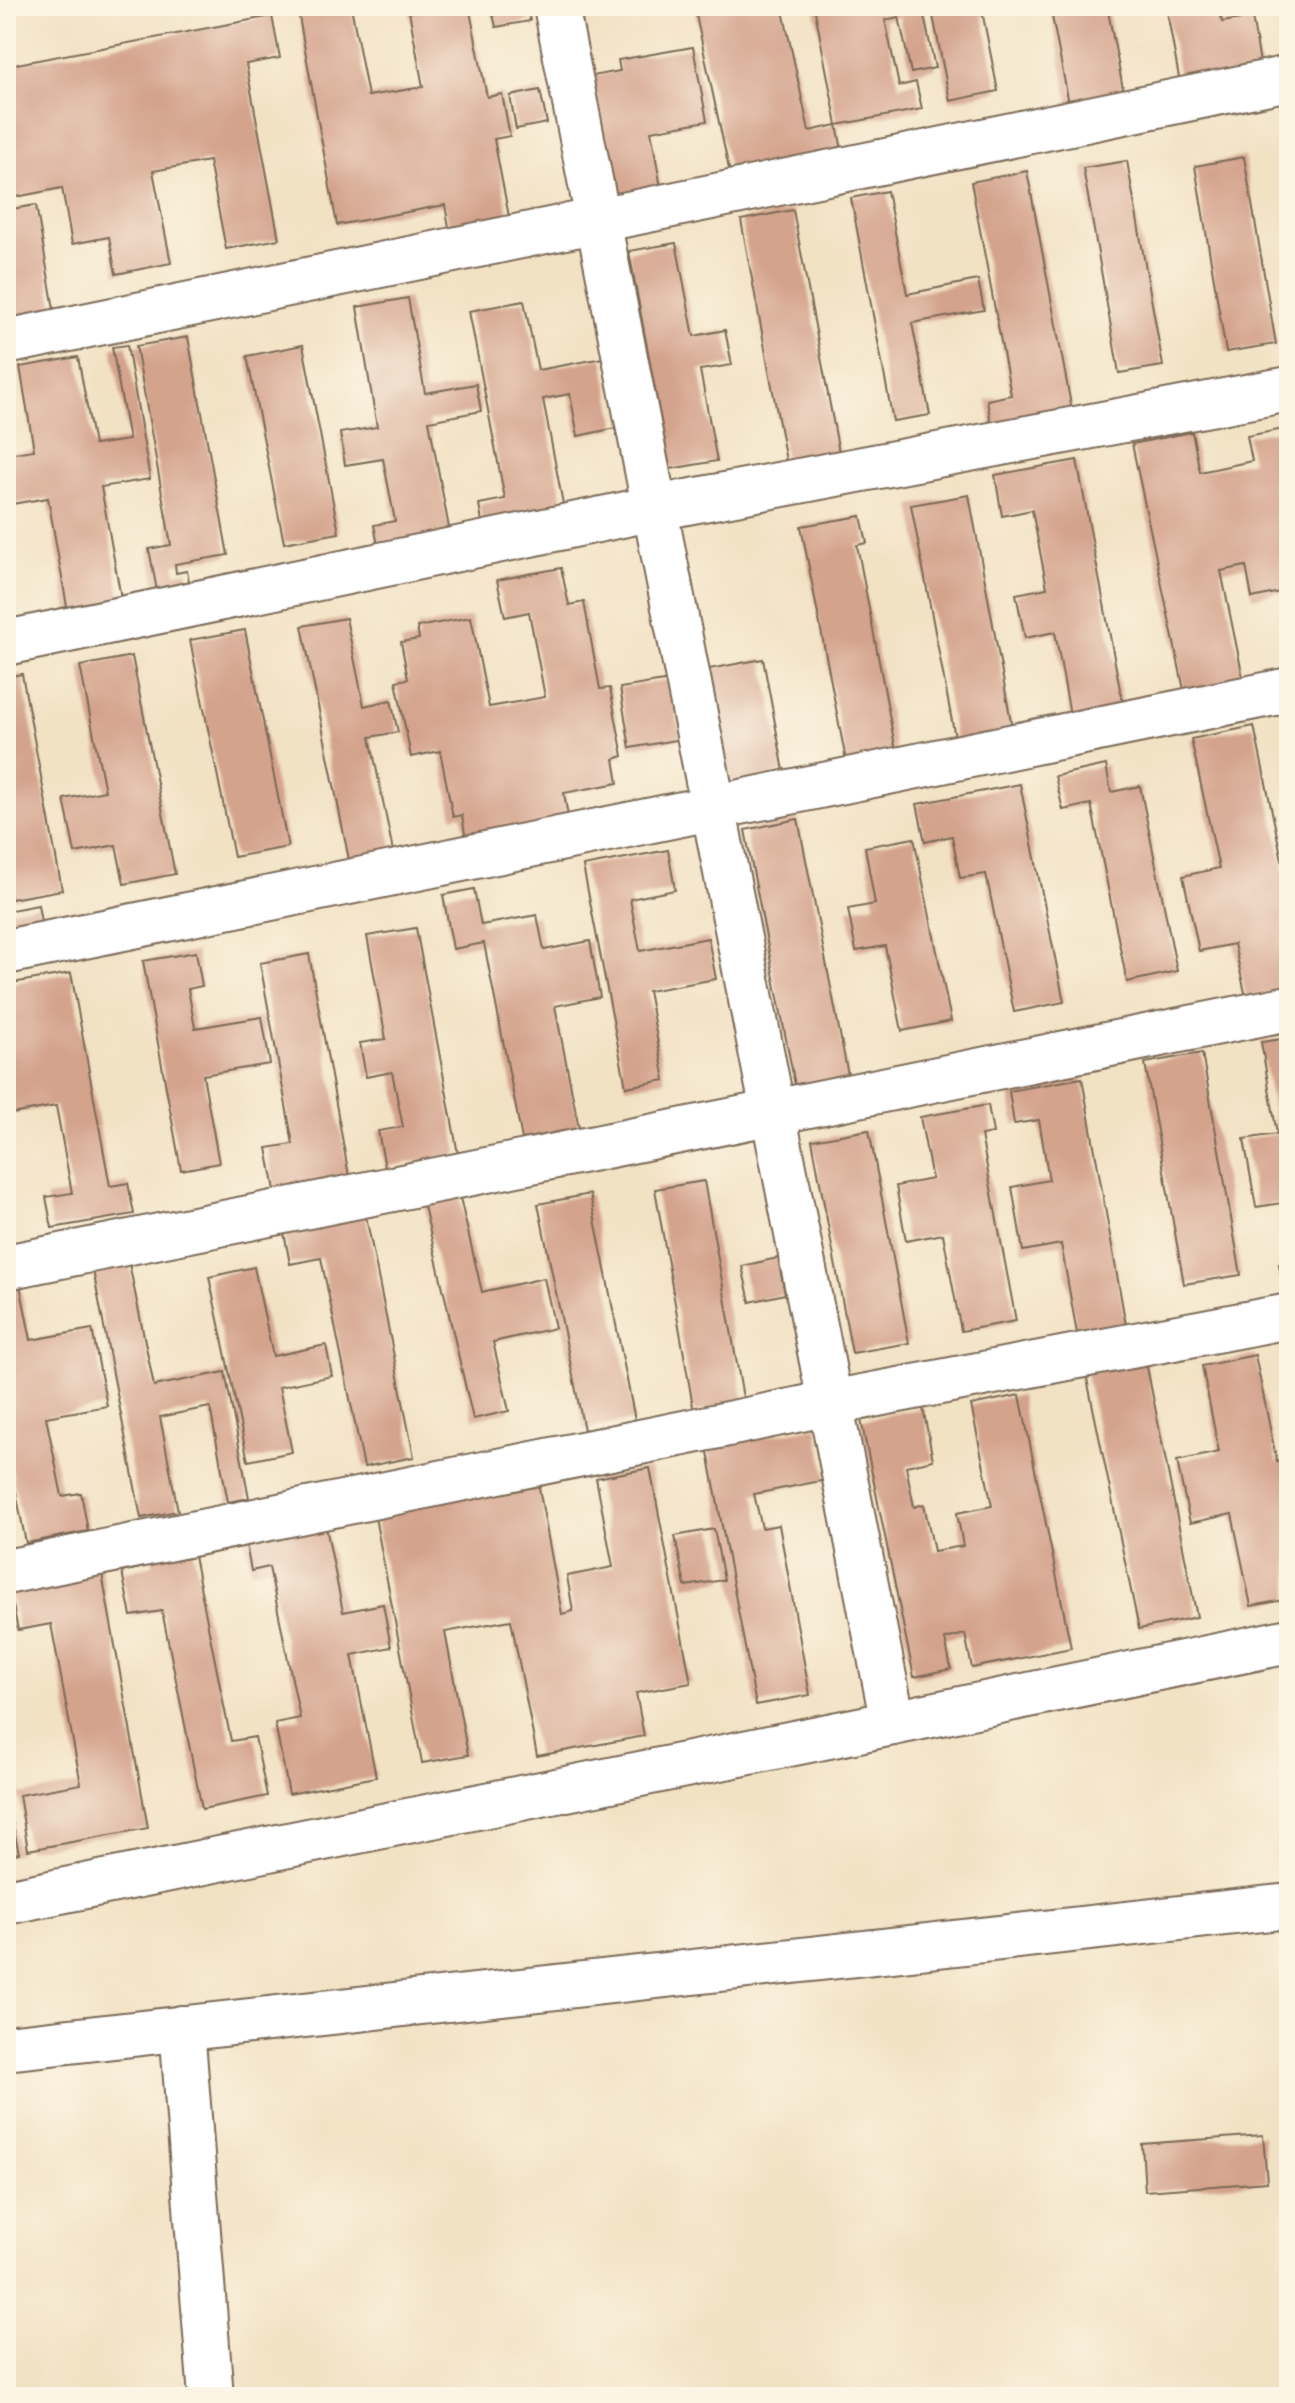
<svg xmlns="http://www.w3.org/2000/svg" width="1295" height="2403" viewBox="0 0 1295 2403" font-family="Itim,sans-serif">
<style>
.building{fill:#d4a38c}
.lines{fill:none;stroke-linecap:round;stroke-linejoin:round}
.minor-casing{stroke:#7b6a58;stroke-width:48}
.major-casing{stroke:#7b6a58;stroke-width:48}
.minor{stroke:#fff;stroke-width:44}
.major{stroke:#fff;stroke-width:44}
</style>
<rect width="100%" height="100%" fill="#fcf5e5"/>
<filter id="ink" filterUnits="userSpaceOnUse"><feTurbulence type="fractalNoise" baseFrequency=".0125" numOctaves="2"/><feDisplacementMap in="SourceGraphic" scale="16" xChannelSelector="R" yChannelSelector="G"/><feConvolveMatrix kernelMatrix="1 2 1 2 8 2 1 2 1" color-interpolation-filters="sRGB"/></filter>
<filter id="wash" filterUnits="userSpaceOnUse"><feTurbulence type="fractalNoise" baseFrequency=".006" numOctaves="4" result="noise"/><feDisplacementMap in="SourceGraphic" scale="32" xChannelSelector="R" yChannelSelector="G"/><feGaussianBlur stdDeviation="1.8" result="paint"/><feColorMatrix in="noise" values="0 0 0 0 0 0 0 0 0 0 0 0 0 0 0 0 0 1.4 0 .05"/><feComposite in="paint" operator="in"/></filter>
<g filter="url(#wash)">
<rect width="100%" height="100%" fill="#f2e2c4"/>
<g id="blocks">
<!-- building -->
<g class="building">
<path d="M297,6h54l17,90 55,-9 -15,-81h61l18,91 15,-3 8,42 -16,3 17,88 -60,11 -6,-33 -108,20z"/>
<path d="M491,6h36l3,15 -34,6z"/>
<path d="M694,6h88l27,125 28,-6 -23,-119h108l13,62 -24,5 -12,-56 -14,3 14,66 17,-4 6,27 -85,16 7,35 -112,23z"/>
<path d="M931,6h50l17,85 -48,10z"/>
<path d="M1050,6h57l19,98 -55,10z"/>
<path d="M1166,6h53l3,16 30,-5 11,63 -81,14z"/>
<path d="M1280,6h9v29h-3z"/>
<path d="M272,16l8,42 -34,6 33,175 -53,10 -17,-88 -56,10 18,92 -55,11 -7,-37 -37,7 -10,-56 -56,11v-133z"/>
<path d="M693,47l14,74 -56,10 12,68 -46,8 -25,-131 28,-5 -2,-11z"/>
<path d="M540,90l7,33 -31,6 -6,-33z"/>
<path d="M1244,157l32,187 -50,8 -31,-186z"/>
<path d="M1127,161l36,205 -44,7 -36,-205z"/>
<path d="M1027,171l48,255 -81,14 -7,-40 24,-5 -40,-213z"/>
<path d="M887,191l20,103 71,-14 6,30 -72,13 18,92 -37,6 -42,-223z"/>
<path d="M36,205l19,110 -49,9v-114z"/>
<path d="M793,210l49,258 -53,9 -48,-257z"/>
<path d="M676,243l18,93 31,-6 7,35 -32,5 17,91 -47,8 -41,-218z"/>
<path d="M408,298l17,95 51,-9 5,27 -52,10 23,123 -72,12 -6,-31 21,-4 -12,-62 -38,6 -5,-32 37,-6 -20,-120z"/>
<path d="M524,301l14,69 65,-12 13,70 -38,8 -8,-42 -27,5 24,126 -82,15 -6,-36 26,-5 -36,-188z"/>
<path d="M188,337l40,218 -53,9 1,9 11,-2 5,25 -33,5 -10,-52 22,-4 -35,-199z"/>
<path d="M127,345l23,134 -49,8 22,122 -54,9 -21,-120 -42,7v-51l28,-4 -14,-83 58,-10 16,88 35,-5 -17,-93z"/>
<path d="M303,345l36,188 -55,10 -37,-187z"/>
<path d="M1289,428v202l-9,-38 -28,6 -6,-32 -25,5 25,121 -59,12 -55,-260 60,-12 8,40 52,-11 -5,-25z"/>
<path d="M1077,460l48,256 -53,10 -17,-94 -30,6 -9,-44 31,-6 -15,-78 -30,6 -7,-41z"/>
<path d="M969,495l46,248 -57,10 -47,-248z"/>
<path d="M861,516l6,27 -10,2 42,222 -50,9 -48,-250z"/>
<path d="M561,568l8,37 15,-3 16,87 10,-1 13,68 -9,3 4,24 -54,10 6,35 -103,19 -5,-32 -9,2 -13,-66 -29,6 -15,-76 12,-2 -7,-37 18,-3 -2,-12 54,-10 18,90 56,-10 -16,-85 -24,5 -8,-37z"/>
<path d="M346,618l18,88 27,-6 7,32 -28,5 25,124 -44,9 -49,-244z"/>
<path d="M245,630l43,217 -54,10 -44,-217z"/>
<path d="M132,656l43,218 -51,10 -8,-39 -41,8 -11,-54 41,-8 -25,-125z"/>
<path d="M763,659l24,128 -53,10 -25,-128z"/>
<path d="M22,674l40,216 -51,9 -5,-25v-197z"/>
<path d="M670,680l11,59 -51,9 -10,-60z"/>
<path d="M1254,726l35,167v95l-43,9 -12,-53 -35,7 -16,-75 36,-8 -28,-129z"/>
<path d="M1106,765l5,27 29,-6 37,185 -50,11 -36,-178 -28,6 -8,-34z"/>
<path d="M1020,784l44,218 -50,10 -28,-138 -26,4 -8,-42 -27,6 -8,-38z"/>
<path d="M798,819l51,261 -53,10 -51,-260z"/>
<path d="M914,838l37,183 -49,10 -17,-85 -29,5 -8,-42 27,-5 -10,-57z"/>
<path d="M668,850l7,40 -45,9 10,52 68,-13 8,41 -68,12 17,89 -39,7 -43,-221z"/>
<path d="M474,889l7,36 56,-10 7,35 46,-9 10,56 -45,9 24,122 -57,11 -38,-196 -31,6 -10,-54z"/>
<path d="M38,905l5,28 -37,7v-29z"/>
<path d="M416,928l42,226 -73,13 -7,-36 25,-4 -11,-55 -26,5 -6,-34 26,-4 -19,-103z"/>
<path d="M196,952l6,34 -14,3 7,39 67,-11 8,47 -67,11 16,88 -38,7 -38,-209z"/>
<path d="M309,954l40,222 -74,14 -8,-42 26,-4 -33,-181z"/>
<path d="M71,973l39,213 18,-3 6,31 -82,14 -6,-31 26,-4 -16,-87 -50,9v-131z"/>
<path d="M1289,1038v164l-33,5 -12,-68 33,-5 -16,-92z"/>
<path d="M1202,1053l39,222 -57,9 -39,-221z"/>
<path d="M1082,1078l45,253 -49,8 -17,-95 -38,7 -11,-64 37,-7 -10,-60 -25,4 -5,-33z"/>
<path d="M988,1105l5,28 -12,2 35,186 -55,10 -18,-97 -37,7 -10,-55 36,-7 -12,-62z"/>
<path d="M869,1130l40,213 -57,10 -40,-213z"/>
<path d="M704,1181l40,222 -50,9 -39,-223z"/>
<path d="M458,1189l24,103 62,-14 11,50 -62,14 16,69 -36,8 -51,-222z"/>
<path d="M590,1194l45,226 -51,10 -46,-226z"/>
<path d="M365,1211l49,246 -50,10 -43,-209 -31,6 -7,-37z"/>
<path d="M778,1258l7,36 -35,8 -8,-36z"/>
<path d="M1289,1262v29h-5l-5,-27z"/>
<path d="M129,1263l25,123 71,-14 24,126 -21,4 -18,-95 -50,10 18,94 -37,7 -48,-248z"/>
<path d="M254,1267l19,89 53,-11 6,31 -53,11 13,65 -44,9 -39,-184z"/>
<path d="M20,1285l11,55 61,-11 15,77 -61,11 16,79 19,-3 7,38 -62,12 -20,-101v-154z"/>
<path d="M1255,1355l22,107 12,-3v140l-38,7 -19,-92 -42,9 -13,-62 42,-9 -17,-86z"/>
<path d="M1146,1362l51,255 -58,12 -53,-255z"/>
<path d="M1020,1395l51,253 -99,20 -7,-34 -20,5 6,30 -37,8 -53,-257 62,-12 10,52 -27,6 8,41 10,-3 10,47 29,-5 -6,-33 35,-7 -21,-101z"/>
<path d="M817,1427l9,53 -72,14 8,34 17,-3 31,170 -54,10 -49,-258z"/>
<path d="M650,1468l41,215 -55,10 8,43 -107,20 -26,-136 -66,12 23,123 -46,8 -48,-251 164,-30 24,132 11,-3 -6,-35 46,-9 -17,-89z"/>
<path d="M324,1517l19,95 40,-8 8,43 -39,8 24,122 -87,17 -14,-71 25,-5 -31,-151 -18,4 -7,-38z"/>
<path d="M714,1529l10,51 -39,6 -10,-50z"/>
<path d="M192,1546l39,195 24,-4 12,59 -65,13 -40,-198 -31,5 -9,-44 31,-7 -2,-11z"/>
<path d="M101,1568l47,260 -120,22 -9,-55 62,-11 -30,-160 -33,6 -8,-39z"/>
<path d="M6,1794l13,59 -13,3z"/>
<path d="M1263,2135l4,47 -122,9 -3,-47z"/>
</g>
</g>
</g>
<g filter="url(#ink)">
<use href="#blocks" fill-opacity="0" stroke="#7b6a58" stroke-width="2"/>
<g class="lines">
<defs>
<g id="minor">
<path d="M556,6l337,1717"/>
<path d="M6,342l1283,-264"/>
<path d="M6,643l649,-135 634,-119"/>
<path d="M6,952l1283,-262"/>
<path d="M6,1267l1283,-259"/>
<path d="M6,1572l824,-169 459,-87"/>
<path d="M6,1902l887,-179 396,-82"/>
<path d="M182,2028l29,369"/>
</g>
<path id="major" d="M6,2048l1283,-142"/>
</defs>
<!-- minor casing -->
<use href="#minor" class="minor-casing"/>
<!-- major casing -->
<use href="#major" class="major-casing"/>
<!-- minor -->
<use href="#minor" class="minor"/>
<!-- major -->
<use href="#major" class="major"/>
</g>
</g>
<!-- margin -->
<rect width="1295" height="2403" fill="none" stroke="#fcf5e5" stroke-width="32"/>
</svg>
